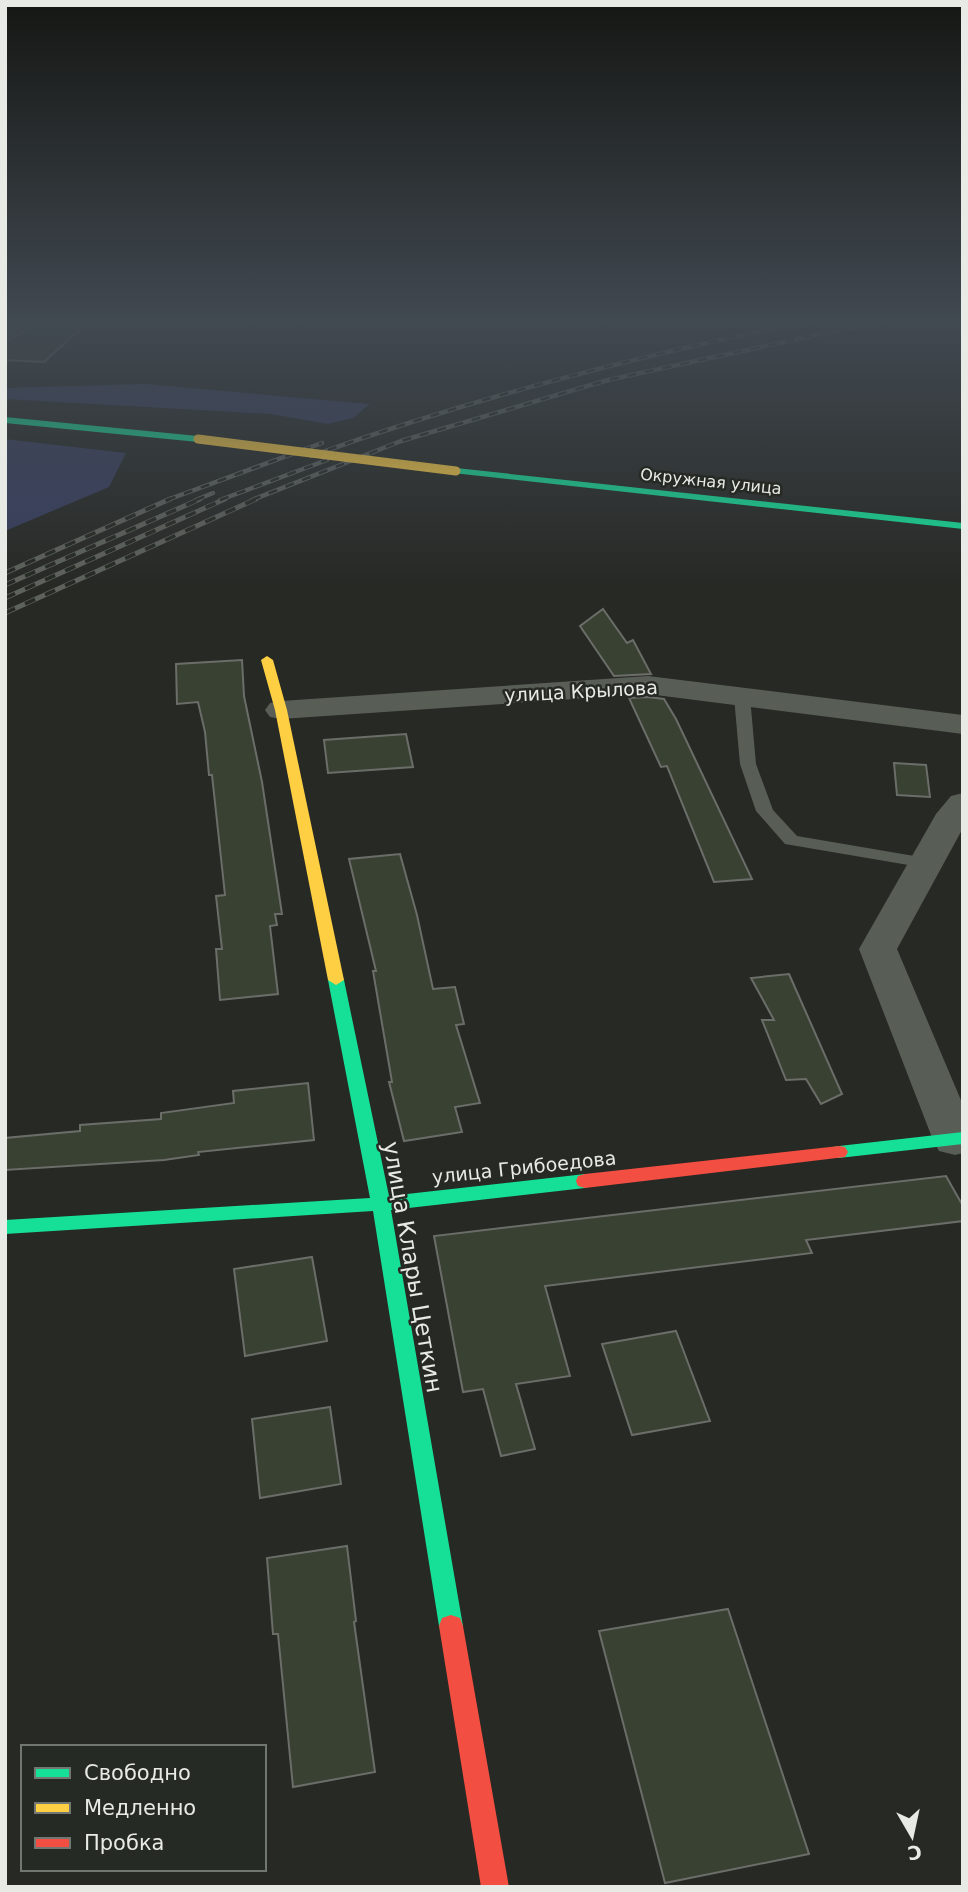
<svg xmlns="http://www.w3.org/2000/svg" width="968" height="1892" viewBox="0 0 968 1892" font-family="'DejaVu Sans',sans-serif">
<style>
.green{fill:#383e5e}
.building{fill:#394133;stroke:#6b6d69;stroke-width:2}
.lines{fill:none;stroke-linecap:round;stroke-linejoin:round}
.lane{fill:#585e55;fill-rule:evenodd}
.street{fill:#585e55;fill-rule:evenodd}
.fast{fill:#16e098;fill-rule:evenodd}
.slow{fill:#ffcf43;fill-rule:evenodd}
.jam{fill:#f24e42;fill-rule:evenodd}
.rail-far1-casing{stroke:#5e625c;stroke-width:4.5}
.rail-casing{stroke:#5e625c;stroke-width:5}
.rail-far1{stroke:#262a24;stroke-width:2.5;stroke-dasharray:9;stroke-linecap:butt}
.rail{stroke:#262a24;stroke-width:3.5;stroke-dasharray:11;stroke-linecap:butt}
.slow-bridge{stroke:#ffcf43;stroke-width:9}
.labels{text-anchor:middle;stroke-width:5;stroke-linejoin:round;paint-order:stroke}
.far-street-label{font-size:16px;fill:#e7eae5;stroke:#262a24}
.street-label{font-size:19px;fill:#e7eae5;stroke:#262a24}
.near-street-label{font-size:23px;fill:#e7eae5;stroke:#262a24}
</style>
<rect width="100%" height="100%" fill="#272925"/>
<!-- green -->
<g class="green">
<path d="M145,384l225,20 -17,14 -25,6 -57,-10 -266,-15v-11z"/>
<path d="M5,439l8,1 113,13 -17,34 -104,44z"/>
</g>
<!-- building -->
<g class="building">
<path d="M37,322l49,2 -42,38 -39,-2v-18z"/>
<path d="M603,609l24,34 6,-3 18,34 -37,2 -34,-50z"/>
<path d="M242,660l2,36 18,86 20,132h-7l2,11 -7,1 8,68 -58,6 -4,-51h6l-6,-53 9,-1 -13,-120h-3l-4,-43 -7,-30 -21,2 -1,-40z"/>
<path d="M648,697l16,2 12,20 76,160 -38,3 -47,-116 -6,1 -32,-69z"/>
<path d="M406,734l7,33 -85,6 -4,-33z"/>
<path d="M894,763l32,2 4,32 -33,-2z"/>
<path d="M400,854l17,61 16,74 22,-2 9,37 -8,1 24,78 -25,4 7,25 -58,9 -15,-59h3l-19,-111h3l-27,-112z"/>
<path d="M789,974l53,120 -21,10 -15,-25 -20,1 -24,-60h12l-23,-42z"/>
<path d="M308,1083l6,57 -116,12 1,3 -35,5 -159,10v-32l75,-7v-6l81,-6v-6l73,-10 -1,-12z"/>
<path d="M946,1176l17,30v15l-157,19 6,13 -267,33 25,90 -54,8 19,65 -34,7 -18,-67 -20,3 -29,-156z"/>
<path d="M312,1257l15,84 -82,15 -11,-87z"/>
<path d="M676,1331l34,90 -78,14 -30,-91z"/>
<path d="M330,1407l11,77 -81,14 -8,-79z"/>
<path d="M347,1546l9,75 -2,1 21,150 -82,15 -15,-153h-5l-6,-76z"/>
<path d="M728,1609l81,245 -144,29 -66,-252z"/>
</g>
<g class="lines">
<!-- lane -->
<g class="lane">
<path d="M20,320h11l-26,20v-8z"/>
<path d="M742,692l8,5 6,67 17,46 24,26 129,22 9,5 -3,4 -6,1 -141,-24 -29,-33 -16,-47 -6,-67z"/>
</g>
<!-- street -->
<g class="street">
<path d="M296,320h315c-13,17 -267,6 -305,6z"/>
<path d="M648,676l315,39v19l-315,-40 -367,25 -11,-2 -5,-7 5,-7 11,-2z"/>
<path d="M963,793v35l-66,121 66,156v48l-8,2 -16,-4 -6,-11 -74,-191 77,-135 15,-18z"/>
</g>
<!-- fast -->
<g class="fast">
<path d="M5,417l193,19 5,3 -5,3 -193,-19z"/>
<path d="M456,468l507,55v6l-510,-56 -2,-2z"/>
<path d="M336,975l8,5 45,216 196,-22 7,2 2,5 -2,5 -7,2 -194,22 72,416 -3,8 -9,3 -9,-3 -3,-8 -66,-415 -368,23v-14l365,-22 -42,-218z"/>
<path d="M963,1132v12l-124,14 -6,-1 -3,-5 3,-5 6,-1z"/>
</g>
<!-- slow -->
<path class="slow" d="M267,656l6,4 14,50 57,270 -8,5 -8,-5 -53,-270 -14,-50z"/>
<!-- jam -->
<g class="jam">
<path d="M839,1146l6,1 3,5 -3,5 -260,31 -7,-2 -2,-5 2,-5 7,-2z"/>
<path d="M451,1615l9,3 3,8 46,261h-28l-42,-261 3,-8z"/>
</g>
<defs>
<g id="rail-far1">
<path d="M311,456c165,-59 333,-102 504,-136"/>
<path d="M167,500l155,-57"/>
<path d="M196,500l17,-7"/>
<path d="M220,500l107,-40"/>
<path d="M252,500l149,-59 207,-61 278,-60"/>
</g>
<g id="rail">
<path d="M5,573l165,-74"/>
<path d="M5,585l195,-86"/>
<path d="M5,598l220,-99"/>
<path d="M5,613l251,-114"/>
</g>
</defs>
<!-- rail-far1 casing -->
<use href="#rail-far1" class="rail-far1-casing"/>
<!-- rail casing -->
<use href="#rail" class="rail-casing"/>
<!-- rail-far1 -->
<use href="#rail-far1" class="rail-far1"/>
<!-- rail -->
<use href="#rail" class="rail"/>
<!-- slow-bridge -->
<path class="slow-bridge" d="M198,439l258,32"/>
</g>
<!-- sky -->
<linearGradient id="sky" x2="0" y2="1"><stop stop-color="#151714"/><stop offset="0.55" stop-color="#414951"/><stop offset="1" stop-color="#414951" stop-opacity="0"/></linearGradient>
<rect width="968" height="585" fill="url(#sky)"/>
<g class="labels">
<!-- far-street labels -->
<g class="far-street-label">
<text transform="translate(711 481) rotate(6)" y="6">Окружная улица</text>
</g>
<!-- street labels -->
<g class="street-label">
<text transform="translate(581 691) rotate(-3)" y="7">улица Крылова</text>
<text transform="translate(524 1167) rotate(-6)" y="7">улица Грибоедова</text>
</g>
<!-- near-street labels -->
<g class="near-street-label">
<text transform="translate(413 1267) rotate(80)" y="8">улица Клары Цеткин</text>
</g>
</g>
<!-- border -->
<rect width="968" height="1892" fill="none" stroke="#e7eae5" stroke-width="14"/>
<!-- legend -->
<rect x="21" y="1745" width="245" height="126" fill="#262a24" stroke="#737771" stroke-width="2"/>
<rect x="35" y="1768" width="35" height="10" fill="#16e098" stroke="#737771" stroke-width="2"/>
<text x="84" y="1780" font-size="21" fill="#e7eae5">Свободно</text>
<rect x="35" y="1803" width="35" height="10" fill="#ffcf43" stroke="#737771" stroke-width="2"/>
<text x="84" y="1815" font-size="21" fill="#e7eae5">Медленно</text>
<rect x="35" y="1838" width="35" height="10" fill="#f24e42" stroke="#737771" stroke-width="2"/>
<text x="84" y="1850" font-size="21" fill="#e7eae5">Пробка</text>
<!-- north arrow -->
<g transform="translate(912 1836) rotate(171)" stroke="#262a24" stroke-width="5" paint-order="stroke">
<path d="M0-5L12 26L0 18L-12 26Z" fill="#e7eae5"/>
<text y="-10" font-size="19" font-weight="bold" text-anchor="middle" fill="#e7eae5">С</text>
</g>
</svg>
